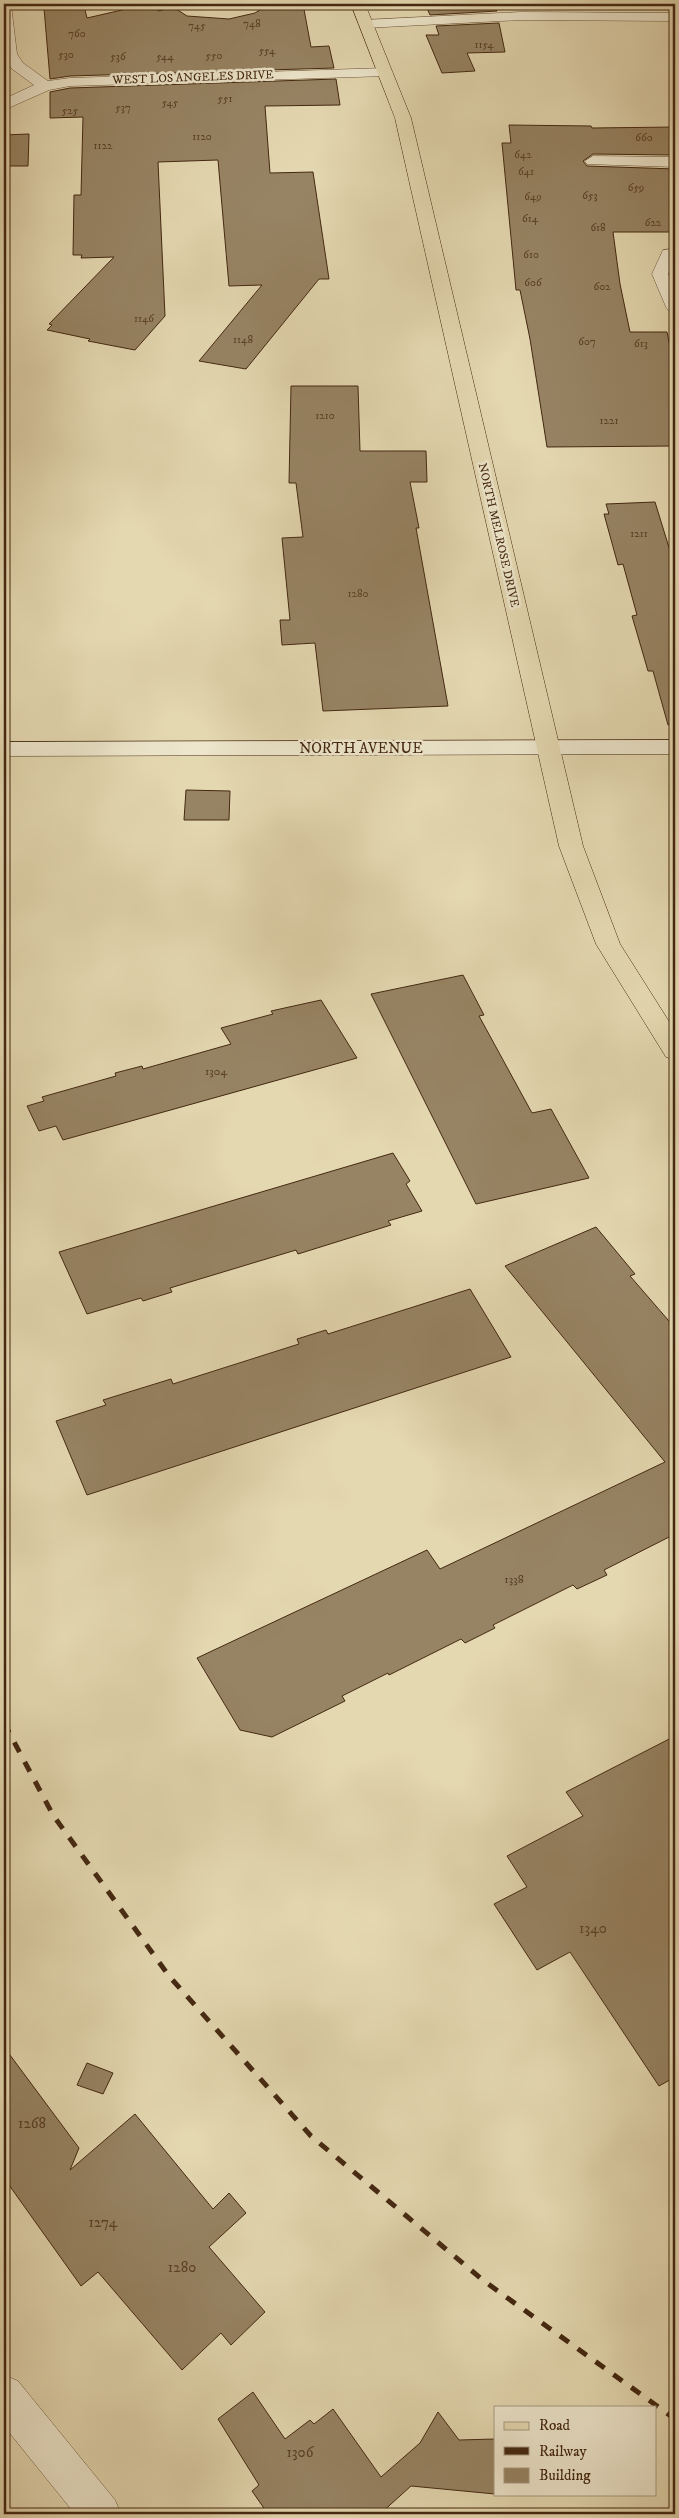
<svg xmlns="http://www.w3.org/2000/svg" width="679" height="2518" viewBox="0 0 679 2518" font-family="'IM FELL DW Pica',serif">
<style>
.building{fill:#978464;stroke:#442811}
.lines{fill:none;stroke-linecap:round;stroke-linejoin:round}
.minor-casing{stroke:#6c5439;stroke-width:1}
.tertiary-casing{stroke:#6c5439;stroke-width:1}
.secondary-casing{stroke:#442811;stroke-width:1}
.primary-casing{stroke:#442811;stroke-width:1}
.minor{fill:#ede6cc;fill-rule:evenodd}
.tertiary{fill:#ede6cc;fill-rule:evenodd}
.secondary{fill:#ede6cc;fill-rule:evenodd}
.primary{fill:#e4d8b1;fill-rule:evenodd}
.rail{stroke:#442811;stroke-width:5;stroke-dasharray:11 11;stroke-linecap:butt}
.labels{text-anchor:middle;stroke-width:5;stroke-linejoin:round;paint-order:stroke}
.far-number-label{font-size:11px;fill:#593f26}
.far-street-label{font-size:12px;fill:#442811;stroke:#ede6cc}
.number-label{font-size:12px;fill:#593f26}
.street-label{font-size:15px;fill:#442811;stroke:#ede6cc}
.near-number-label{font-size:15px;fill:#593f26}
</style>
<rect width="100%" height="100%" fill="#e4d8b1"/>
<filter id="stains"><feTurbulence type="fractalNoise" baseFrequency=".004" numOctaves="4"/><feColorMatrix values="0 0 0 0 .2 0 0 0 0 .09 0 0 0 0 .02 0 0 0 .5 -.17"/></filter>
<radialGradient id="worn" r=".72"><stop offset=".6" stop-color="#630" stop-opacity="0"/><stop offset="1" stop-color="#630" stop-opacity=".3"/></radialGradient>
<!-- building -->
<g class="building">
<path d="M148,4l11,7 14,-4 14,9 42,3 26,-6 13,-8 11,2 6,-3h18l8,43 18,-1 5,22 -264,8 -20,3 -6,-71 40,-2 3,12z"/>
<path d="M425,4h70l2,7 -67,4z"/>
<path d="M499,23l6,29 -38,1 8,18 -33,2 -16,-38h13l-3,-9z"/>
<path d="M336,79l4,26 -75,1 5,67 43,-1 16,107h-10l-73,90 -47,-8 63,-76 -33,1 -11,-126 -60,2 7,154 -30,34 -47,-9 2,-2 -43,-9 5,-5 -3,-1 65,-67 -33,1 1,-3h-9l1,-60h7l2,-78 -33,1v-26l20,-4z"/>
<path d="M509,125l82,1 1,2 83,-1v28l-82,-1 -10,7 4,5 88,3v63h-62l7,52 10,48h37l8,39v75l-128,1 -17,-108 -10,-49h-4l-14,-147h9z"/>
<path d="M29,134l-1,32h-24v-31z"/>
<path d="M291,386h67l2,65h66l1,31h-17l9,46h-3l32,178 -125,5 -8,-68 -33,2 -2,-25h10l-8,-82 21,-1 -7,-54h-7z"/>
<path d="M655,502l20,65v157l-7,1 -15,-54h-5l-16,-55 5,-1 -14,-51 -5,1 -14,-51h5l-3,-10z"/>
<path d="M186,790l44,1 -1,29h-45z"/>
<path d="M463,975l21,40 -5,1 53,97 19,-4 38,69 -113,26 -105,-210z"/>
<path d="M321,1000l36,58 -294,82 -7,-14 -17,5 -12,-25 17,-5 -2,-4 74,-21 -1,-3 27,-7 1,3 88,-25 -10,-16 52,-14 -2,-3z"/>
<path d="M393,1153l17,28 -4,3 16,27 -34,10 3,4 -93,29 -2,-4 -126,38 2,4 -29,9 -2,-3 -54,16 -28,-62z"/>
<path d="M596,1227l39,47 -5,2 45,52v206l-71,36 3,5 -30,14 -4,-4 -80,40 2,3 -30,15 -4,-4 -72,36 -1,-2 -46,23 3,5 -73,36 -32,-7 -43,-72 230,-108 13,19 225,-107 -160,-196z"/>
<path d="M470,1289l41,68 -424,138 -31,-74 50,-16 -3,-5 68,-21 2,5 126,-40 -2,-5 29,-9 2,4z"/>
<path d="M675,1736v341l-16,9 -89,-134 -33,18 -43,-66 33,-17 -20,-31 76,-40 -17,-24z"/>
<path d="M4,2047l75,101 -9,22 65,-56 78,95 16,-16 17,20 -37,34 56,65 -34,33 -10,-12 -39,37 -84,-98 -17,14 -77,-108z"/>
<path d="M87,2063l26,10 -10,21 -26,-9z"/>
<path d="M253,2392l32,47 25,-19 4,4 19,-15 48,68 39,-34 18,-31 21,28 36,-1v55l-84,-8 -31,28h-112l-16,-23 7,-6 -41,-66z"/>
</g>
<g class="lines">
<defs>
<g id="minor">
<path d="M593,156l82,1v10l-88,-3 -2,-3z"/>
<path d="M675,249v10l-7,15 7,15v23l-6,-1 -3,-4 -14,-33 11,-24z"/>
<path d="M4,2375l14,6 97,119 6,14h-46l-71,-88z"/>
</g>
<g id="tertiary">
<path d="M4,4l7,1 6,49 6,9 25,18 22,-3 316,-10 7,4 -7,4 -316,10 -21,4 -45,20v-11l30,-14 -22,-16 -8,-13z"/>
<path d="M521,12l154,1v8l-154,-1 -156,8 -7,-4 7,-4z"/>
</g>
<path id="secondary" d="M675,740v14l-671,2v-14z"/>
<path id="primary" d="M351,4h14l46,114 172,728 37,98 55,87v29l-9,-3 -70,-113 -37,-98 -164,-728z"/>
</defs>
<!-- minor casing -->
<use href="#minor" class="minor-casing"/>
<!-- tertiary casing -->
<use href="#tertiary" class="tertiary-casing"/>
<!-- secondary casing -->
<use href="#secondary" class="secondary-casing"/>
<!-- primary casing -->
<use href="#primary" class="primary-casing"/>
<!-- minor -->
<use href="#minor" class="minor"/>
<!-- tertiary -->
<use href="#tertiary" class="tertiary"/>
<!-- secondary -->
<use href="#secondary" class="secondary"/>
<!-- primary -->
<use href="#primary" class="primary"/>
<!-- rail -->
<path class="rail" d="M4,1723l49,92 116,161 142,160 173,145 191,138"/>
</g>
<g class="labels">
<!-- far-number labels -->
<g class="far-number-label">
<text x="252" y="27">748</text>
<text x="197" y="29">745</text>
<text x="77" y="37">760</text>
<text x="484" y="48">1154</text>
<text x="267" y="54">554</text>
<text x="66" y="58">530</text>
<text x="214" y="59">550</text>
<text x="118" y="60">536</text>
<text x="165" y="60">544</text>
<text x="225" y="102">551</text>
<text x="170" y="106">545</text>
<text x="123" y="111">537</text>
<text x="70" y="114">525</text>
<text x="202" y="140">1120</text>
<text x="644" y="141">660</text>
<text x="103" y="149">1122</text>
<text x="523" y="158">642</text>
<text x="526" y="175">641</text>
<text x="636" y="191">659</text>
<text x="590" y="199">653</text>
<text x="533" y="200">649</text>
<text x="530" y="222">614</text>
<text x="653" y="226">622</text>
<text x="598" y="231">618</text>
<text x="531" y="258">610</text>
<text x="533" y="286">606</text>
<text x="602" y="290">602</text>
<text x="144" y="322">1146</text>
<text x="243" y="343">1148</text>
<text x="587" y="345">607</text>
<text x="641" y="347">613</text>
<text x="325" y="419">1210</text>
<text x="609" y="424">1221</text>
<text x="639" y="537">1211</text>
<text x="358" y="597">1280</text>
</g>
<!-- far-street labels -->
<g class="far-street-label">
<text transform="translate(193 77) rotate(-2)" y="4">WEST LOS ANGELES DRIVE</text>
<text transform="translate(499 535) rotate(77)" y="4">NORTH MELROSE DRIVE</text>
</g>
<!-- number labels -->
<g class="number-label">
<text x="216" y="1075">1304</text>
<text x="514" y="1583">1338</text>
</g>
<!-- street labels -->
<g class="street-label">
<text x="361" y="753">NORTH AVENUE</text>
</g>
<!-- near-number labels -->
<g class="near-number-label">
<text x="593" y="1933">1340</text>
<text x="32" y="2128">1268</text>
<text x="103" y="2227">1274</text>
<text x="182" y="2272">1280</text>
<text x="300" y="2457">1306</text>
</g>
</g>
<!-- margin -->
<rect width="679" height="2518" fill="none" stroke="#e4d8b1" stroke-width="20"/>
<rect x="5" y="5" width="669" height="2508" fill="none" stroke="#442811" stroke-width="2.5"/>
<rect x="10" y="10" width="659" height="2498" fill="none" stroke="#442811"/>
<!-- legend -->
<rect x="494" y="2406" width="162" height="90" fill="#ede6cc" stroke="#a99a81"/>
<rect x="504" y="2422" width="25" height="8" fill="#e4d8b1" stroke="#a99a81"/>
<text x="539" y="2430" font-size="15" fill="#442811">Road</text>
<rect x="504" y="2447" width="25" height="8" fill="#442811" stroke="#a99a81"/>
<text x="539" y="2456" font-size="15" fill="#442811">Railway</text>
<rect x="504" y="2468" width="25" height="15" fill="#978464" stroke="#a99a81"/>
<text x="539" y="2480" font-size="15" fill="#442811">Building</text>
<rect width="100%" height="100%" filter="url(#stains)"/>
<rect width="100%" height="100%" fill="url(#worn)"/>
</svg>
